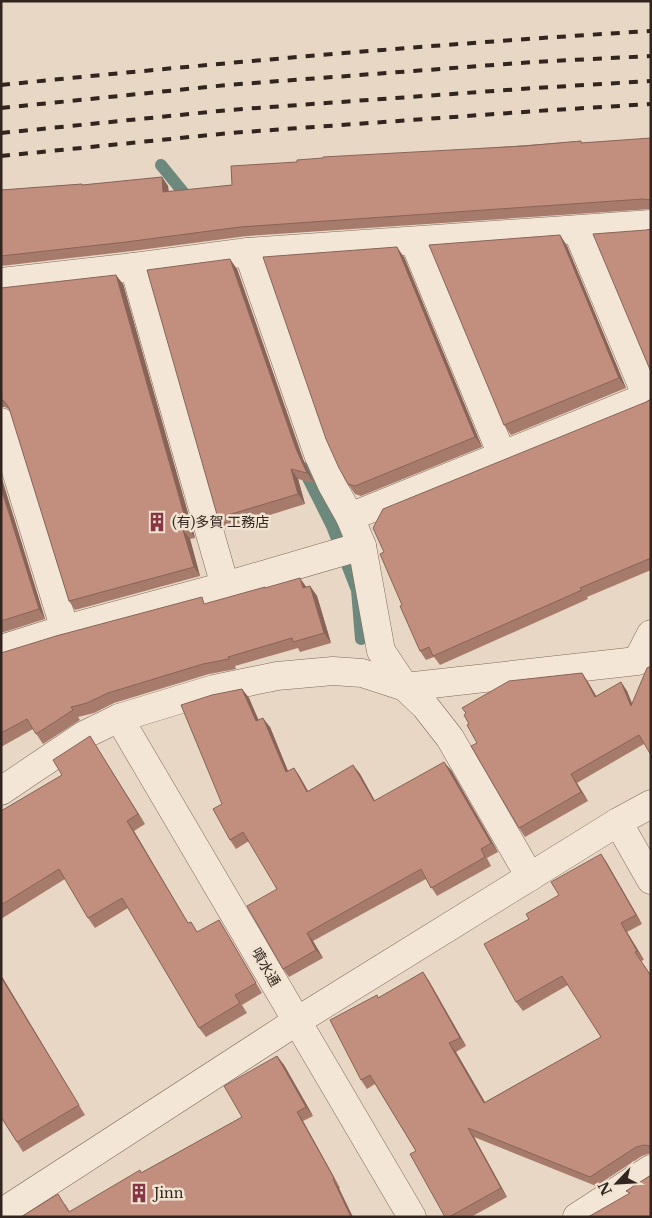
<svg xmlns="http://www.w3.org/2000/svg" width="652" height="1218" viewBox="0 0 652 1218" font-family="'Libre Baskerville','Noto Sans JP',serif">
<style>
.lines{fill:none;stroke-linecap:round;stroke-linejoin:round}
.stream{stroke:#6d887d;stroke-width:12}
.minor-casing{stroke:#806a5d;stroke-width:29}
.minor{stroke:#f4e6d6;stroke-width:28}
.rail{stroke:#32251f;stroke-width:4;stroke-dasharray:9 9;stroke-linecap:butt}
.wall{fill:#a77b6c}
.shaded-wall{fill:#886458}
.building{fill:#c28f7e;stroke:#886458}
.labels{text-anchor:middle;stroke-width:5;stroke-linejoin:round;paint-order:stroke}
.poi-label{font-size:14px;fill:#32251f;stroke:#f0e3d2;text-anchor:start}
.street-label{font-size:14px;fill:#32251f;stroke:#f0e3d2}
</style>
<rect width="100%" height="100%" fill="#e8d7c4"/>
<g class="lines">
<!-- stream -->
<g class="stream">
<path d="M161,165l31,38"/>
<path d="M303,468l29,58 25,64 4,49"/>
</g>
<defs>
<g id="minor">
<path d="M577,230l70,167"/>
<path d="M414,241l88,214"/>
<path d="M248,252l70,202 14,31 18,32 12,29 19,105 24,36 20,19 25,32 80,139"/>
<path d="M134,267l91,319"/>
<path d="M1,282l133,-15 114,-15 403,-28"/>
<path d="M1,422l64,208"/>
<path d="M350,517l301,-122"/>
<path d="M1,649l57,-18 167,-45 137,-40"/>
<path d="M119,718l293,499"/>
<path d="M1,791l83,-56 35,-17 95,-29 63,-13 56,-5 29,2 43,14 232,-26 14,-27"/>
<path d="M618,822l33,58"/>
<path d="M1,1213l296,-192 321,-199 33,-18"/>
<path d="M577,1217l74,-48"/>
</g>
</defs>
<!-- minor casing -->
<use href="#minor" class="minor-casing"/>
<!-- minor -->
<use href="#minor" class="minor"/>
<!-- rail -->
<g class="rail">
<path d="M1,85c216,-22 433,-41 650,-54"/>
<path d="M1,108l226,-23 306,-23 118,-6"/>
<path d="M1,133l228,-23 306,-22 116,-7"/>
<path d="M1,156l229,-23 307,-22 114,-7"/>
</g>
</g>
<!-- wall -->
<g class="wall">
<path d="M651,138v71l-404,27 -115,15 -131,15v-76l81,-6 1,1 79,-8 6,9 1,6 63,-7 65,-23 284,-21 1,2z"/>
<path d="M560,235l7,11 59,142 -115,47 -7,-10z"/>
<path d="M404,257l78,190 -121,49 -6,-2 -7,-10z"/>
<path d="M237,269l66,190 11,24 -16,-4 7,25 -80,25 -7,-11z"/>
<path d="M123,284l72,254 -5,1 10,37 -125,34 -6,-9 -59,-191 -5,-3h-4v-119z"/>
<path d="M651,399v171l-64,27 1,2 -148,66 -6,-8 -8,3 -6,-9 -36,-99z"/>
<path d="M1,476l44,143 -44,14z"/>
<path d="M310,586l7,10 14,47 -31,9 -2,-4 -63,18 1,3 -27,5 -95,29 -20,10 -16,4 2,3 -37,24 -10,-15 -32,18v-94l206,-49 59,-16 40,-1z"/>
<path d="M582,673l6,9 8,14 25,-14 6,9 17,53 -67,39 11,18 -63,36 -6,-9 -42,-85z"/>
<path d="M242,689l7,9 9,22 12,7 18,44 6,-3 6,9 8,14 45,-26 7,9 15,27 76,-31 47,82 -11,6 4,8 -54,30 -11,-17 -113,62 10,17 -34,19 -6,-8 -6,-80 -28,-48 -13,8 -6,-9 -8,-36z"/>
<path d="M90,736l55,88 -11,7 54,92 10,9 21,-12 6,10 37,63 -20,12 5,8 -41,24 -7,-9 -71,-120 -33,20 -7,-10 -23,-39 -64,40v-108l61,-36z"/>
<path d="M601,854l6,9 35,61 -15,8 17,28 -3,1 10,14v178l-9,3 -46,30 -122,-49 33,60 -36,20h-26l-29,-66 -41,-67 -8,5 -6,-9 17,-82 45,-26 6,9 37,65 -10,6 29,50 116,-65 -33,-52 -45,26 -7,-9 13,-83 30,-24z"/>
<path d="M1,975l84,140 -62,37 -21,-33 -1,1z"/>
<path d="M277,1056l7,9 29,51 -10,5 37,67 -319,29 44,-13 5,8 172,-95z"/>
</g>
<!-- shaded-wall -->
<g class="shaded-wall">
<path d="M162,177l6,9 1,16 -6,-10z"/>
<path d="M560,235l7,11 59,142 -7,-10z"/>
<path d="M397,247l7,10 78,190 -7,-10z"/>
<path d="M230,259l7,10 66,190 11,24 -7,-10 -11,-24z"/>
<path d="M116,275l7,9 72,254 -7,-10z"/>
<path d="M291,469l7,10 7,25 -7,-10z"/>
<path d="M1,476l44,143 -6,-10 -38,-121z"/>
<path d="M183,530l7,9 10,37 -6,-9z"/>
<path d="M300,578l7,10h-4z"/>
<path d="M310,586l7,10 14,47 -7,-10z"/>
<path d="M582,673l6,9 14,24 -7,-9z"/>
<path d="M621,682l6,9 10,24 -6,-9z"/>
<path d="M242,689l7,9 14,32 -7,-9z"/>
<path d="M263,718l7,9 22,54 -6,-9z"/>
<path d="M90,736l6,10 49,78 -7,-10z"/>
<path d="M444,762l7,8 47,82 -7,-9z"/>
<path d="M353,765l7,9 20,36 -6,-9z"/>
<path d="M294,768l6,9 13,23 -6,-8z"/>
<path d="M571,774l6,9 11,18 -7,-9z"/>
<path d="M127,821l7,10 60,102 -6,-10z"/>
<path d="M601,854l6,9 35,61 -6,-9z"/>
<path d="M621,923l6,9 17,28 -7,-9z"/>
<path d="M307,933l6,8 10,17 -7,-8z"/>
<path d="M423,972l6,9 37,65 -6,-8z"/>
<path d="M1,975l84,140 -6,-10 -78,-128z"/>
<path d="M449,1043l7,9 34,59 -6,-8z"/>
<path d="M277,1056l7,9 29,51 -7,-9z"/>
<path d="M297,1112l6,9 37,67 -6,-10z"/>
<path d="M468,1128l6,9 33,60 -6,-9z"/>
<path d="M333,1179l6,9 14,29h-2z"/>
</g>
<!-- building -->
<g class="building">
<path d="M651,138v62l-8,-1 -403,28 -114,15 -125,14v-66l81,-6v1l80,-8 1,15 69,-7 -1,-19 66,-4v-2l26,-2v-1l201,-11 57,-5v2z"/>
<path d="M651,229v143l-58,-138 53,-4z"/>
<path d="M560,235l59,143 -115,47 -75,-180z"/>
<path d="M397,247l78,190 -120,49 -7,-2 -9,-16 -13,-29 -63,-182z"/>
<path d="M230,259l66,190 11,24 -16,-4 7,25 -80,24 -71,-248z"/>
<path d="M116,275l72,253 -5,2 11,37 -125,34 -60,-193 -4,-6 -4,-3v-111z"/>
<path d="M651,399v159l-71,30 2,2 -149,66 -4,-9 -9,4 -20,-45 2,-1 -22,-51 4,-2 -11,-24 10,-19 263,-107z"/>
<path d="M1,488l38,121 -38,12z"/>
<path d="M300,578l3,10 7,-2 14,47 -31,9 -1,-4 -64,19 1,2 -26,5 -95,29 -21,10 -16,4 2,3 -37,24 -9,-15 -26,14v-80l55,-17 146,-39 2,7 61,-17v1z"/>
<path d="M651,666v89l-12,-20 -68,39 10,18 -62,36 -48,-82 6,-3 -10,-18 2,-1 -5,-9 2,-2 -4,-5 47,-27 73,-8 13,24 26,-15 10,24 16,-38z"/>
<path d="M242,689l14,32 7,-3 23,54 8,-4 13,24 46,-27 21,36 70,-39 47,81 -10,6 4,8 -54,31 -10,-19 -114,64 9,17 -33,19 -36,-63 30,-17 -34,-57 -13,8 -17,-31 9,-5 -41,-99 31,-10z"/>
<path d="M90,736l48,78 -11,7 61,102 3,-1 6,10 22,-12 37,63 -21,12 5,8 -41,25 -77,-130 -34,20 -29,-49 -58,36v-94l61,-36 -9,-15z"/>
<path d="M601,854l35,61 -15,8 16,28 -2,1 16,24v170l-7,-1 -8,2 -46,30 -122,-49 33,60 -52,29h-4l-35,-63 6,-3 -46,-76 -9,5 -31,-60 47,-25 1,3 45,-26 37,66 -11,5 35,60 117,-66 -39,-61 -46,26 -32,-58 45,-25 -3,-5 33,-19 -8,-13z"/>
<path d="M1,977l78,128 -62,37 -16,-25z"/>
<path d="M277,1056l29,51 -9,5 37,66 -1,1 18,38h-330l37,-23 11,18 71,-42 1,3 101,-56 -18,-31z"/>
<path d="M651,1175v42h-63l42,-24 -4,-2z"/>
</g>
<!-- icons -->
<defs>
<symbol id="building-bare" viewBox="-9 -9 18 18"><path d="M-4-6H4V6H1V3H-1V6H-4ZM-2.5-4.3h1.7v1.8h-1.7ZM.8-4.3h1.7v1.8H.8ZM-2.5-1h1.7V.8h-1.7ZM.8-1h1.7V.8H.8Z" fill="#883442" stroke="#f0e3d2" stroke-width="2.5" paint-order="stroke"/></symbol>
</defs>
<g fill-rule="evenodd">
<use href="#building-bare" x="143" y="508" width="28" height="28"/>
<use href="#building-bare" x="125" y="1179" width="28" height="28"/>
</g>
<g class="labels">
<!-- poi labels -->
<g class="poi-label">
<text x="172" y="527">(有)多賀 工務店</text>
<text x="154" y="1198">Jinn</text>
</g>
<!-- street labels -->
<g class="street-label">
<text transform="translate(266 967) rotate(60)" y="5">噴水通</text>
</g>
</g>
<!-- border -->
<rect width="652" height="1218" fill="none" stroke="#32251f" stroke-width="5"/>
<!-- north arrow -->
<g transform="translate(617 1183) rotate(245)" stroke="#f0e3d2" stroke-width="4" paint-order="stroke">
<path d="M0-4L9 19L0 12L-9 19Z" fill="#32251f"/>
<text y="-8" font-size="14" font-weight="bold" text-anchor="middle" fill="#32251f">N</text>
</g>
</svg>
